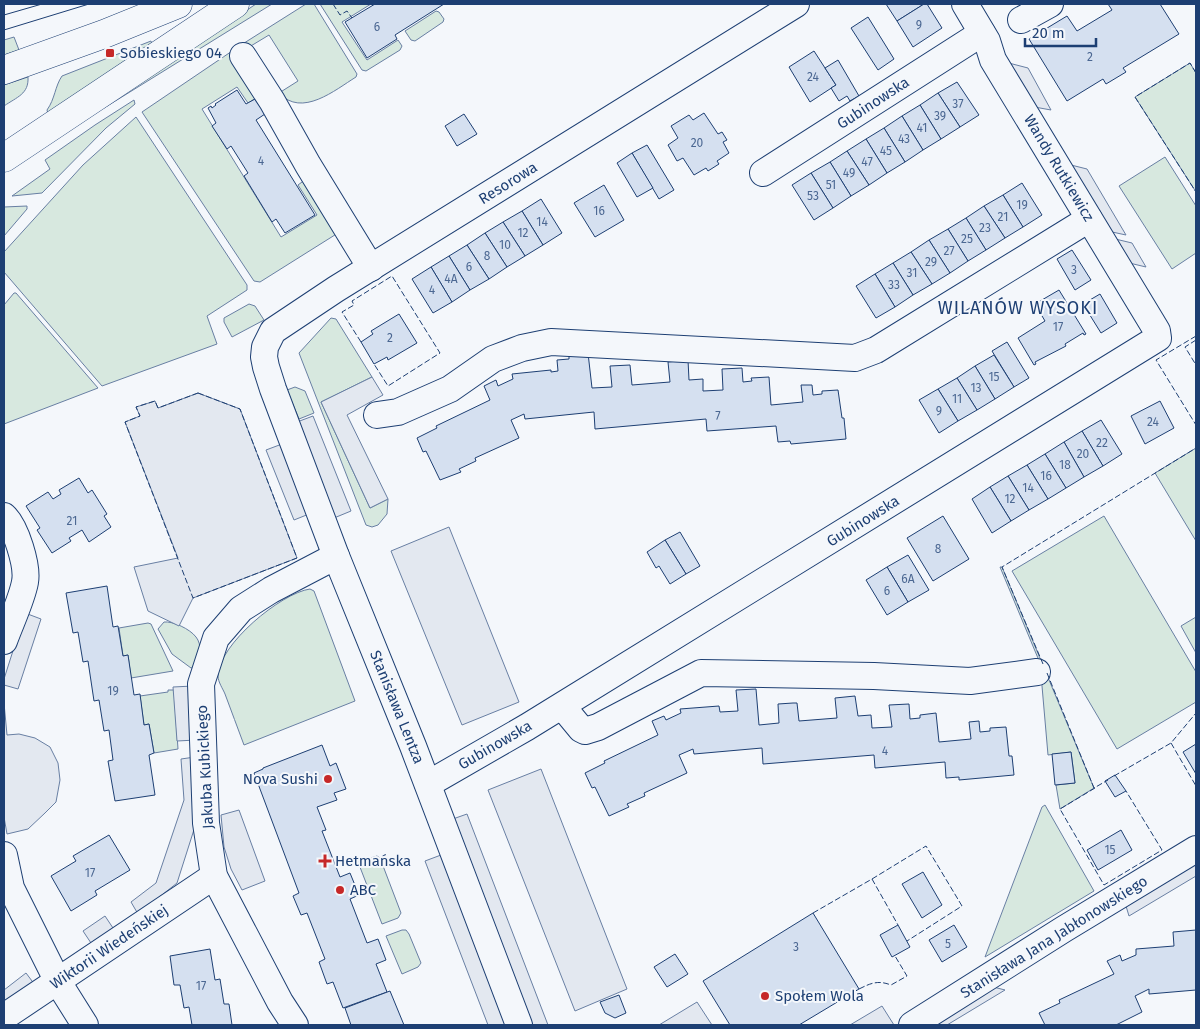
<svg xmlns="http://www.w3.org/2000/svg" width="1200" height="1029" viewBox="0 0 1200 1029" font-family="'Fira Sans',sans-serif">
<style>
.green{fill:#d7e8df;stroke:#687fa3}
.parking{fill:#e3e8f0;stroke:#687fa3}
.building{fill:#d5e0f0;stroke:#1d3f73}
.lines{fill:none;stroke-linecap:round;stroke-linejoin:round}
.minor-casing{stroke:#1d3f73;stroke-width:28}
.major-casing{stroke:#1d3f73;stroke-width:29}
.minor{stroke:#f4f7fb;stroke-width:26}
.major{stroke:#f4f7fb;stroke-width:28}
.tram{stroke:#1d3f73;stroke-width:1}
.fence{stroke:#1d3f73;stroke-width:1;stroke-dasharray:6 2.5;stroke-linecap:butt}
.poi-dot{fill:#c62828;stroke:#f4f7fb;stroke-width:2}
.labels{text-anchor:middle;stroke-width:4;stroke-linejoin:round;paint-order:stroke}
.number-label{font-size:12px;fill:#4b6792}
.poi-label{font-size:15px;fill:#1d3f73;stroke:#f4f7fb;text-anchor:start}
.street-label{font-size:15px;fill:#1d3f73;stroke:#f4f7fb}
.quarter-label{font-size:18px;letter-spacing:1px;fill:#1d3f73;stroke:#f4f7fb}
</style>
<rect width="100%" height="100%" fill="#f4f7fb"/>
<!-- green -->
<g class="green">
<path d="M256,4h16l-168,104 -2,-2z"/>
<path d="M306,4h8l43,70 -1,3c-21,13 -54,41 -77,16l19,-12 -29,-46 -38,23 25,40 -8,5 -11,-16 -35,22 79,128 36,-22 -19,-30 8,-6 32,54 -78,49 -6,-1 -112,-169 99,-67z"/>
<path d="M320,4h51l-29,18 25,38 31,-20 4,6 -2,4 -34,21 -4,-1z"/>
<path d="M436,11l3,1 5,7 -1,3 -28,19 -4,-1 -6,-9z"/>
<path d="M14,37l5,13 -15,5v-15z"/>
<path d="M151,41l1,4 -104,69 -1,-4c8,-11 8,-24 15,-34z"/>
<path d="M1190,63l6,10v119l-61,-95z"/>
<path d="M28,77c1,17 -11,20 -24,29v-21z"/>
<path d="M134,100l1,4 -29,24 -64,65 -30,3 38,-27 -5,-9 50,-35z"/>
<path d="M136,117l111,168v5l-40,26 10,28 -115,42 -98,-114v-20l79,-87z"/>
<path d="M1165,157l31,49v47l-24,16 -53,-83z"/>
<path d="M27,206v3l-23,27v-29z"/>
<path d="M14,293h2l82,95 -94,36v-119z"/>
<path d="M249,304l6,2 9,14 -32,17 -8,-15v-4z"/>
<path d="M331,318l5,1 36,58 -51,25 49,106 18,-9 -1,15 -9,11 -6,2 -6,-2 -67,-172z"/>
<path d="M295,387l10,4 9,22 -15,6 -12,-29z"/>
<path d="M1196,448v93l-41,-68z"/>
<path d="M1104,516l92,156v30l-79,47 -105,-178z"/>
<path d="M1000,567h2l92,221 -34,21 -4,-24 19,-2 -4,-31 -23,3 -8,-92z"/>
<path d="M310,589l4,2 41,110 -111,44c-6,-17 -13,-34 -19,-51 -2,-5 -7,-12 -7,-18 0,-31 63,-83 92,-87z"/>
<path d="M1196,617v36l-15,-27z"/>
<path d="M164,622c9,-1 26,7 32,15 6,7 5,23 0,30l-5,1 -19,-14 -14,-25z"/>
<path d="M148,623l3,1 22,47 -42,7 -3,-23 -5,1 -4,-28z"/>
<path d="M168,690h6l4,59 -24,4 -5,-29 -5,1 -4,-29 28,-4z"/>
<path d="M1045,805l49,86 -109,66 57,-150z"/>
<path d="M377,856l3,2 21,55 -3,5 -16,6 -24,-62z"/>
<path d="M402,930h4l3,4 12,29 -3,4 -16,7 -16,-38z"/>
</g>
<!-- parking -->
<g class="parking">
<path d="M1001,61l27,7 23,42 -22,-4z"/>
<path d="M1063,163l24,6 39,66 -23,-5z"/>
<path d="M1107,237l25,6 14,24 -25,-6z"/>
<path d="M372,377l11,18 -36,20 41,84 -18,9 -49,-106z"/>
<path d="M198,393l42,16 57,149 -104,40 -14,28 -31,-15 -14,-44 44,-9 -53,-136 15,-6 -4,-9 19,-6 3,7z"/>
<path d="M313,416l38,95 -17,7 -37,-96z"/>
<path d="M282,444l27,70 -15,6 -28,-70z"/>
<path d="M449,527l70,175 -57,23 -71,-174z"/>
<path d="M25,613l16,6 -23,70 -14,-4v-6z"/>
<path d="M193,686l3,54 -19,1 -4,-54z"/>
<path d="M4,703l3,32 12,-1 16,4 15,9 8,16 2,17 -4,22 -11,11 -17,16 -21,5 -3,-17z"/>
<path d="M195,757l3,60 -21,66 -39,31 -7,-12 25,-19 28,-83 -3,-41z"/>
<path d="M541,769l86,220 -52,22 -87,-221z"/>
<path d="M239,810l26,71 -23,9 -11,-21 -7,-22 -3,-32z"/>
<path d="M467,814l81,211h-19l-79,-205z"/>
<path d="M441,855l65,170h-18l-63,-164z"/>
<path d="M1196,862v14l-67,40 -3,-10z"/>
<path d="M105,916l10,15 -22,15 -10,-15z"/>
<path d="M26,973l9,12 -31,23v-18z"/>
<path d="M978,983l27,7 -58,35h-36z"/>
<path d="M697,1002l15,23h-53z"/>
<path d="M882,1006l12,19h-44z"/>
</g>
<!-- building -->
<g class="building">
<path d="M375,4h69l-49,31 2,4 -30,19 -22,-36z"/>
<path d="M886,4h38l-27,17z"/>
<path d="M924,4h3l15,24 -29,19 -16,-26z"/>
<path d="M1108,4h52l19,30 -56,34 3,4 -20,12 -3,-5 -36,22 -38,-62 38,-23 10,15 35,-21z"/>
<path d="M868,17l26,42 -16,11 -27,-42z"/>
<path d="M814,51l22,34 -26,17 -21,-35z"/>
<path d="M838,60l21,36 -9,5 -3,-5 -8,5 -8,-13 5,-3 -11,-17z"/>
<path d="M957,82l22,33 -19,12 -22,-34z"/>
<path d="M237,90l9,14 9,-5 5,7 5,8 -9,6 59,95 -30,18 -9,-14 -4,3 -28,-46 4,-3 -17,-27 -4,3 -15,-23 4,-3 -8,-15 3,-2 1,2 4,-3 -1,-1z"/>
<path d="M938,93l22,34 -19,12 -21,-34z"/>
<path d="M920,105l21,34 -18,11 -21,-34z"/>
<path d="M704,113l14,21 4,-2 5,8 -4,2 6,11 -12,8 2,3 -11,7 -2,-3 -12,7 -11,-17 -6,3 -9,-16 10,-7 -7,-12 18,-11 4,5z"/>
<path d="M464,114l13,20 -20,12 -12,-20z"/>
<path d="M902,116l21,34 -18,12 -21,-34z"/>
<path d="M884,128l21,34 -18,11 -21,-34z"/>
<path d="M866,139l21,34 -18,12 -22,-34z"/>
<path d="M647,145l27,45 -15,9 -27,-46z"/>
<path d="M847,151l22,34 -18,11 -21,-34z"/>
<path d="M632,153l21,35 -16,9 -20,-34z"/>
<path d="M830,162l21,34 -18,12 -22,-35z"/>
<path d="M811,173l22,35 -19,12 -22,-35z"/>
<path d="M1022,183l20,32 -19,12 -20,-32z"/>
<path d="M604,185l20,35 -29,17 -21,-34z"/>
<path d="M1003,195l20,32 -18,11 -21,-32z"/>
<path d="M541,199l21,34 -19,12 -21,-34z"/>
<path d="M984,206l21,32 -19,12 -20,-32z"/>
<path d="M522,211l21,34 -18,11 -22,-34z"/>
<path d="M966,218l20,32 -18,11 -20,-32z"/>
<path d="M503,222l22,34 -18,11 -22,-34z"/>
<path d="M948,229l20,32 -18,12 -21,-33z"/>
<path d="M485,233l22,34 -18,12 -22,-34z"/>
<path d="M929,240l21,33 -18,11 -21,-32z"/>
<path d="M467,245l22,34 -19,11 -21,-34z"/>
<path d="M1072,250l19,30 -16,10 -18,-31z"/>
<path d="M911,252l21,32 -19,11 -20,-32z"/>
<path d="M449,256l21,34 -18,12 -21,-35z"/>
<path d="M893,263l20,32 -18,12 -20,-33z"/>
<path d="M431,267l21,35 -19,11 -21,-34z"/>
<path d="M875,274l20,33 -19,11 -20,-32z"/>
<path d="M1059,290l27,44 -2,1 -1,-2 -18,11 1,2 -31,16 1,2 -2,1 -16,-27 27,-17 -10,-17z"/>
<path d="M1100,294l17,29 -16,10 -18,-29z"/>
<path d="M399,314l18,29 -29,17 -1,-3 -13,7 -13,-22 12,-8 -2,-3z"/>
<path d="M1007,342l22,36 -15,9 -22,-36z"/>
<path d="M588,353l4,35 20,-1 -2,-21 20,-1 2,20 38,-3 -2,-20 20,-2 1,20 14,-1v12l20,-1 -1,-21 20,-1 1,14 9,-1 -1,-3 18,-1 2,28 32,-3 -2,-17h11l1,10 9,-1v-3l16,-1 4,28h2l2,21 -55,5 -1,-3 -12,1 -2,-16 -69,5 -1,-12 -111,10 -1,-17 -69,7 -1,-5 -13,6 8,18 -44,20 1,3 -17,8 2,3 -21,8 -14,-29 -3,1 -6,-14 20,-10 -1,-2 54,-26 -6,-14 12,-6 2,6 15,-7 -1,-5 39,-4v2l7,-1 -1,-11 12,-1v-4z"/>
<path d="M994,355l20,32 -19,12 -20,-33z"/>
<path d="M975,366l20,33 -18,11 -20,-32z"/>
<path d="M957,378l20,32 -19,11 -20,-32z"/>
<path d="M938,389l20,32 -19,12 -20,-33z"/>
<path d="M1160,401l14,27 -29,16 -14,-28z"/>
<path d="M1101,420l21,34 -19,12 -21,-35z"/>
<path d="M1082,431l21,35 -19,11 -20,-35z"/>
<path d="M1064,442l20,35 -18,11 -21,-34z"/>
<path d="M1045,454l21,34 -18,11 -21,-34z"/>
<path d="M1027,465l21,34 -19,11 -21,-34z"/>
<path d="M1008,476l21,34 -18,11 -21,-34z"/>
<path d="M79,478l9,15 4,-3 15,24 -3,2 7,11 -22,15 -7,-12 -13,8 2,3 -19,12 -15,-23 3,-2 -14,-22 22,-14 5,7 8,-5 -2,-4z"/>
<path d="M990,487l21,34 -19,12 -20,-34z"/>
<path d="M943,516l26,43 -36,22 -26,-43z"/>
<path d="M680,532l20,34 -14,8 -21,-34z"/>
<path d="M665,540l21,34 -16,10 -11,-18 -3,2 -9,-16z"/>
<path d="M908,555l21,35 -21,12 -21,-35z"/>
<path d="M887,567l21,35 -21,13 -21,-35z"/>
<path d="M107,586l6,41 5,-1 5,30 5,-1 6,40 6,-1 4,31 5,-1 5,29 -5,2 6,40 -40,6 -7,-40 5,-1 -4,-30 -5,1 -5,-31 -5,1 -6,-40 -5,1 -5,-30 -5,1 -7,-40z"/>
<path d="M756,689l3,36 20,-2 -1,-19 15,-1h4l2,18 38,-3 -2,-20 20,-2 3,20 13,-1 1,13 20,-1 -3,-22 20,-1 1,15 10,-1v-3l16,-2 3,29 32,-3 -2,-17 10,-1 1,11 10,-1v-3l16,-1 3,29h3l2,19 -55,5v-3l-13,1 -1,-16 -70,6 -1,-13 -111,9 -1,-16 -68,6 -1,-5 -14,6 8,18 -43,20 1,3 -18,8 2,3 -20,9 -14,-29 -3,1 -7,-15 20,-10 -1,-2 54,-26 -6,-14 12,-5 2,4 15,-7 -1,-4 39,-3 1,6 18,-1 -2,-21z"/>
<path d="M1196,744v30l-13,-22z"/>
<path d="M322,745l8,21 6,-3 10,26 -12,4 3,7 -20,7 9,23 -4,1 18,46 10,-4 9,22 -9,4 17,44 11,-4 8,21 -10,4 11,28 -44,16 -10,-26 -6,2 -8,-22 6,-3 -18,-46 -6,2 -8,-19 6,-3 -45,-120 9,-4v-1z"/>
<path d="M1071,752l4,31 -20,2 -3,-31z"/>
<path d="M1115,775l11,16 -11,6 -10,-16z"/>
<path d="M1121,830l11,20 -34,20 -11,-20z"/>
<path d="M109,835l21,35 -35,21 2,4 -26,16 -20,-35 25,-15 -3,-5z"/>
<path d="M923,872l19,33 -20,13 -20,-34z"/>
<path d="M813,913l46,76 -60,36h-69l-27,-44z"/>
<path d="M898,925l12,22 -18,10 -12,-22z"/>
<path d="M954,925l13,22 -25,15 -13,-22z"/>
<path d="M1196,930v60l-47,4v-5l-14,7 7,16 -26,13h-71l-6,-12 21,-10 -1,-3 55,-26 -7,-13 13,-6 2,6 14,-6v-6l38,-3 -1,-14z"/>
<path d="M210,949l5,31 5,-1 4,25h5l3,21h-40l-3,-18 -5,1 -4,-23h-6l-4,-29z"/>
<path d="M675,954l13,20 -21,13 -13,-20z"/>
<path d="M390,991l14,34h-53l-6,-17z"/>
<path d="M619,995l7,18 -11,5 -10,-5 -5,-11z"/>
</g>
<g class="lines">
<defs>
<g id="minor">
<path d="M1021,20l29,-16"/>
<path d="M243,56l29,45 36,64 63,103"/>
<path d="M763,173l219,-140"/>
<path d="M377,415l21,-3 52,-23 43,-30 29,-11 29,-6 304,16 21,-8 213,-131"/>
<path d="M4,516c12,11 24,50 21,66 -3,17 -15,42 -21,59"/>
<path d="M562,706l19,23 4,2 13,-4 103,-54 173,3 96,5 67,-9"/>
<path d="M428,784l99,-57 631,-389 -1,-7 -6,-10 -158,-261 -6,-19 -22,-37"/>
<path d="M4,855l7,33 47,94 27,43"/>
<path d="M4,1017l210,-141"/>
<path d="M295,1025l-15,-23 -66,-126 -8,-53 -5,-139 15,-46 25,-29 30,-19 65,-34"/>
<path d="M519,1025l-106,-279 -77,-190 -63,-167 -7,-22 -2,-10 1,-10 8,-16 63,-42 460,-285"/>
<path d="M912,1025l152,-96 132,-80"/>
</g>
<g id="major">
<path d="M4,70l100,-36 74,-30"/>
<path d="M4,158l231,-154"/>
</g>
</defs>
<!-- minor casing -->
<use href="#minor" class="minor-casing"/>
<!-- major casing -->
<use href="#major" class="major-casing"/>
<!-- minor -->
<use href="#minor" class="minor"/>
<!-- major -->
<use href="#major" class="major"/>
<!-- tram -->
<g class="tram">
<path d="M4,15l38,-11"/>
<path d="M4,30l85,-26"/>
</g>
<!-- fence -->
<g class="fence">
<path d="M333,4l7,11 7,-4 5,7"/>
<path d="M1196,73l-6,-10 -55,34 61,95"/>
<path d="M1196,336l-40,24 40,65"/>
<path d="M1196,340l-11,7 11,18"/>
<path d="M361,342l-19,-30 12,-7 -2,-4 40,-25 48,77 -52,33 -14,-22"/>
<path d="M198,393l42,16 57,149 -104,40 -68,-176 15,-6 -4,-9 19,-6 3,7z"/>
<path d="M1043,664l-41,-97 194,-119"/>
<path d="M1047,673l47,115 14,-8"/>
<path d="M1171,743l25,43"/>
<path d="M1114,776l57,-33 25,-30"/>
<path d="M1095,788l-35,21 44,76 58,-35 -36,-59"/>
<path d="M872,879l54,-33 36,60 -55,35"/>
<path d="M813,913l59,-34 26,46"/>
<path d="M859,989c12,-6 19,-9 32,-4l16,-9 -12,-20"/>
</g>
</g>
<!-- markers -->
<g class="poi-dot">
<rect x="105" y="48" width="10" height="10" rx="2.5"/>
<circle cx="328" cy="779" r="5"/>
<path d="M322.5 853.5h5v5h5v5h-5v5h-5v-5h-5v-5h5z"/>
<circle cx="340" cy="890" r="5"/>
<circle cx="765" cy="996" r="5"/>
</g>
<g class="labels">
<!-- number labels -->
<g class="number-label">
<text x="919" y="29">9</text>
<text x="377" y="31">6</text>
<text x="1090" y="61">2</text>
<text x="813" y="81">24</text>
<text x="958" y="108">37</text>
<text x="940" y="120">39</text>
<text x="922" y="132">41</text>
<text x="904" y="143">43</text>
<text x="697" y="147">20</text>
<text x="886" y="155">45</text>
<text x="261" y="165">4</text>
<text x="867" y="166">47</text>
<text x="849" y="177">49</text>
<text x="831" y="189">51</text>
<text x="813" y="200">53</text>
<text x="1022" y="209">19</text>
<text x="599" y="215">16</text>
<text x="1003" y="221">21</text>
<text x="542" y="226">14</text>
<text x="985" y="232">23</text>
<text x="523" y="237">12</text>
<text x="967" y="243">25</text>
<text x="505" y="249">10</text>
<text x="949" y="255">27</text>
<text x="487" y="260">8</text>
<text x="931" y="266">29</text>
<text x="469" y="271">6</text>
<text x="1074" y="274">3</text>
<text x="912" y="277">31</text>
<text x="451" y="283">4A</text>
<text x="894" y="289">33</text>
<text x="432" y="294">4</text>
<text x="1058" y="331">17</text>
<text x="390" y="342">2</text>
<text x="994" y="381">15</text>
<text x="976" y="392">13</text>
<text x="957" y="403">11</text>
<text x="939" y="415">9</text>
<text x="718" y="420">7</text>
<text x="1153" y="426">24</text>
<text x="1102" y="447">22</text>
<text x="1083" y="458">20</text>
<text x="1065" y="469">18</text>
<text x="1046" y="480">16</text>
<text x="1028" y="492">14</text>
<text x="1010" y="503">12</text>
<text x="72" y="525">21</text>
<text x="938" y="553">8</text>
<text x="908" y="583">6A</text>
<text x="887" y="595">6</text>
<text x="113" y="695">19</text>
<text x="885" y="755">4</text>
<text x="1110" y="854">15</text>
<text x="90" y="877">17</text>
<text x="948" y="948">5</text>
<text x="796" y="951">3</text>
<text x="201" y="990">17</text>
</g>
<!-- poi labels -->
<g class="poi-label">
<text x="120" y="58">Sobieskiego 04</text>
<text x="318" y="784" text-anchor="end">Nova Sushi</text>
<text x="335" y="866">Hetmańska</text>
<text x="350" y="895">ABC</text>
<text x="775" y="1001">Społem Wola</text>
</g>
<!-- street labels -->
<g class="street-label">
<text transform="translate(873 103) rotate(-33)" y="5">Gubinowska</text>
<text transform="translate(1059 168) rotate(59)" y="5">Wandy Rutkiewicz</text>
<text transform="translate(508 183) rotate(-32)" y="5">Resorowa</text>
<text transform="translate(863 521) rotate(-32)" y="5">Gubinowska</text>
<text transform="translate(397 707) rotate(68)" y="5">Stanisława Lentza</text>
<text transform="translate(495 745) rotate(-30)" y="5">Gubinowska</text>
<text transform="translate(205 767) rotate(-93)" y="5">Jakuba Kubickiego</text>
<text transform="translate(1054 937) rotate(-32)" y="5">Stanisława Jana Jabłonowskiego</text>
<text transform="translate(109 947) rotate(-34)" y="5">Wiktorii Wiedeńskiej</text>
</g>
<!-- quarter labels -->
<g class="quarter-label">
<text x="1018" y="314">WILANÓW WYSOKI</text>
</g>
</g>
<!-- border -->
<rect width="1200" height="1029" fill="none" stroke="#1d3f73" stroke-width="10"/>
<!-- scale -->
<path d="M1025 38v8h71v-8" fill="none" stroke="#1d3f73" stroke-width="2.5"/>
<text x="1032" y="38" font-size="15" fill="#1d3f73" stroke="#f4f7fb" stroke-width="4" paint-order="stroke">20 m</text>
</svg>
